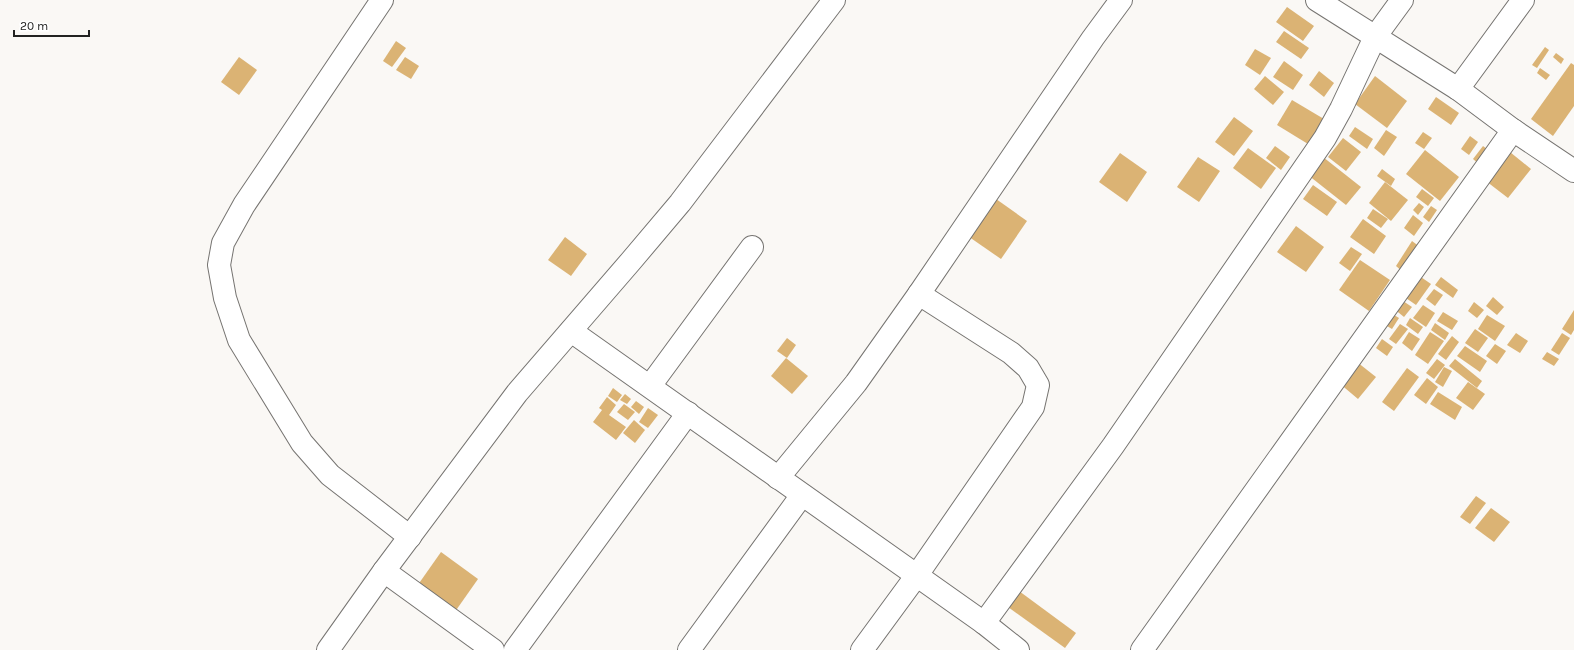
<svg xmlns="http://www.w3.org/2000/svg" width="1574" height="650" viewBox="0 0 1574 650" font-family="Karla,sans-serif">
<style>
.building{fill:#dbb374}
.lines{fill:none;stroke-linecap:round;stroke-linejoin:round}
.street-casing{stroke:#767471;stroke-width:24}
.street{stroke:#fff;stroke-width:22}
</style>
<rect width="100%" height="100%" fill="#faf8f5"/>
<!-- building -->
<g class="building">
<path d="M1287,7l27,19 -11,15 -27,-19z"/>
<path d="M1284,31l25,17 -8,11 -25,-17z"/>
<path d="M396,41l10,7 -14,19 -9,-6z"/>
<path d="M1545,47l4,3 -12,18 -5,-3z"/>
<path d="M1255,49l16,9 -11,17 -15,-10z"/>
<path d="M1556,53l8,6 -3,5 -8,-7z"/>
<path d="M239,57l18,13 -18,25 -18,-13z"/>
<path d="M405,57l14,9 -8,13 -15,-9z"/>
<path d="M1284,61l19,14 -10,15 -20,-13z"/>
<path d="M1571,63l3,2v41l-21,30 -22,-17z"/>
<path d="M1540,68l10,7 -4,5 -9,-7z"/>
<path d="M1319,71l15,12 -10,14 -15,-12z"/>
<path d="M1265,76l19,16 -11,13 -19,-16z"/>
<path d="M1375,76l32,25 -20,27 -32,-24z"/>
<path d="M1436,97l23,16 -8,12 -23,-16z"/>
<path d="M1292,100l32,19 -16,25 -31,-19z"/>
<path d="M1234,117l19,14 -19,25 -19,-14z"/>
<path d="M1355,127l18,12 -6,10 -18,-13z"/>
<path d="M1386,130l11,7 -13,19 -10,-8z"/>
<path d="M1423,132l9,6 -8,11 -9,-6z"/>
<path d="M1470,136l8,6 -9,13 -8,-6z"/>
<path d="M1343,138l18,14 -15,19 -18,-14z"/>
<path d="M1275,146l15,11 -9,13 -15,-12z"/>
<path d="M1483,146l8,6 -11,13 -7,-6z"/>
<path d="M1248,148l28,20 -15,21 -28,-21z"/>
<path d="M1505,148l26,21 -23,29 -26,-20z"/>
<path d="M1425,150l34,27 -19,24 -34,-27z"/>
<path d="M1120,153l27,19 -20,30 -28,-20z"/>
<path d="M1198,157l22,14 -21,31 -22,-15z"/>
<path d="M1323,157l38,30 -15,18 -38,-30z"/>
<path d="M1382,169l13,10 -4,7 -14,-10z"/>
<path d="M1385,182l23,18 -17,21 -22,-18z"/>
<path d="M1313,185l24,17 -10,14 -24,-17z"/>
<path d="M1422,189l12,9 -6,8 -12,-9z"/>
<path d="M989,194l38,27 -26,38 -39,-27z"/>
<path d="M1419,203l5,4 -6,8 -5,-5z"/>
<path d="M1431,206l6,4 -8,12 -6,-5z"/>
<path d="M1373,209l15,10 -7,9 -14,-10z"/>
<path d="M1413,215l10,8 -9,13 -10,-8z"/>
<path d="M1363,219l23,17 -12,18 -24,-17z"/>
<path d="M1296,226l28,21 -18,25 -29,-20z"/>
<path d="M565,237l22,17 -16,22 -23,-16z"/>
<path d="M1412,241l8,6 -17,25 -7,-6z"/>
<path d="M1351,247l11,7 -12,17 -11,-8z"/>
<path d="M1360,260l30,20 -21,31 -30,-21z"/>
<path d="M1418,275l13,9 -15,21 -13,-9z"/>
<path d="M1441,277l17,13 -5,8 -18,-13z"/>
<path d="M1434,289l9,6 -8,11 -9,-7z"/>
<path d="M1493,297l11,10 -7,8 -11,-9z"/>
<path d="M1400,299l12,8 -8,10 -11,-9z"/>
<path d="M1474,302l10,8 -7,8 -9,-7z"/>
<path d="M1423,305l12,8 -9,14 -13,-9z"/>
<path d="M1574,310v20l-3,5 -9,-6z"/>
<path d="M1389,312l10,6 -7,11 -10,-6z"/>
<path d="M1443,312l15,9 -6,9 -15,-9z"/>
<path d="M1487,315l18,11 -10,15 -17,-12z"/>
<path d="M1410,318l13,9 -5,7 -12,-9z"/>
<path d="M1435,323l14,10 -4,7 -14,-10z"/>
<path d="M1400,324l8,5 -12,15 -7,-5z"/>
<path d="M1475,329l13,9 -10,14 -13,-9z"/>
<path d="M1409,332l11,7 -8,12 -10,-8z"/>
<path d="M1430,332l14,9 -16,23 -13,-9z"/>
<path d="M1516,333l12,8 -8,12 -13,-8z"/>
<path d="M1562,333l8,5 -11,17 -8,-5z"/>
<path d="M1452,336l7,6 -13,18 -8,-6z"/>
<path d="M787,338l9,7 -9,13 -10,-7z"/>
<path d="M1382,339l11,8 -6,9 -11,-8z"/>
<path d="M1495,344l11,7 -9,13 -11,-8z"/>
<path d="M1465,346l22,15 -7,11 -23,-16z"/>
<path d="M1547,352l12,7 -5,7 -12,-7z"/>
<path d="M786,358l22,18 -16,18 -21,-18z"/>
<path d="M1437,359l8,6 -11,14 -8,-6z"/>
<path d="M1455,359l27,22 -5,7 -28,-22z"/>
<path d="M1357,362l19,15 -18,22 -19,-16z"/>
<path d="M1444,367l8,4 -9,16 -8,-5z"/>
<path d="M1407,368l12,9 -25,34 -12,-9z"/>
<path d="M1427,378l11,9 -12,17 -12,-9z"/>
<path d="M1468,382l17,12 -12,16 -17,-12z"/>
<path d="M613,388l9,7 -5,7 -9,-6z"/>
<path d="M1438,392l24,15 -7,13 -25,-16z"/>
<path d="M625,394l6,5 -4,5 -7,-4z"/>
<path d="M607,397l9,8 -7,10 17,12 -10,13 -23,-18 9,-12 -3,-2z"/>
<path d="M636,401l8,6 -5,7 -8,-7z"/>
<path d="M624,404l11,8 -7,8 -11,-8z"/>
<path d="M648,408l10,7 -10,13 -9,-6z"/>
<path d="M634,420l11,10 -10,13 -12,-10z"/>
<path d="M1476,496l10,7 -16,21 -10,-7z"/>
<path d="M1491,508l19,14 -16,20 -19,-14z"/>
<path d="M441,552l37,27 -26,37 -37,-27z"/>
<path d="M1019,591l57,42 -11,15 -57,-41z"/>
</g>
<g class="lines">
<defs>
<g id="street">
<path d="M382,0l-138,205 -21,38 -4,22 6,33 14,42 63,103 28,32 80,62"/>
<path d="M1317,0l141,89 55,41 61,41"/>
<path d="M1458,89l65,-89"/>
<path d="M571,331l413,292 34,27"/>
<path d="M650,386l102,-139"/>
<path d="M778,478l78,-95 63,-89 174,-256 28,-38"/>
<path d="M384,571l109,79"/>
<path d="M984,623l129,-177 212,-308 16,-29 34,-72 27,-37"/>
<path d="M328,650l56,-79 133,-178 114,-132 49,-58 154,-203"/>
<path d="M515,650l173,-237"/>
<path d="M689,650l113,-155"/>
<path d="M862,650l55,-75 116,-168 5,-22 -10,-17 -17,-15 -92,-59"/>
<path d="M1142,650l371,-520"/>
</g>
</defs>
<!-- street casing -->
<use href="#street" class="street-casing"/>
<!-- street -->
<use href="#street" class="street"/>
</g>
<!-- scale -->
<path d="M14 30v6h75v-6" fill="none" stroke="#222221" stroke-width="2"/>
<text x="20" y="30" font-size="12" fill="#222221" stroke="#ffffff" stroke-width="3" paint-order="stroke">20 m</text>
</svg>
